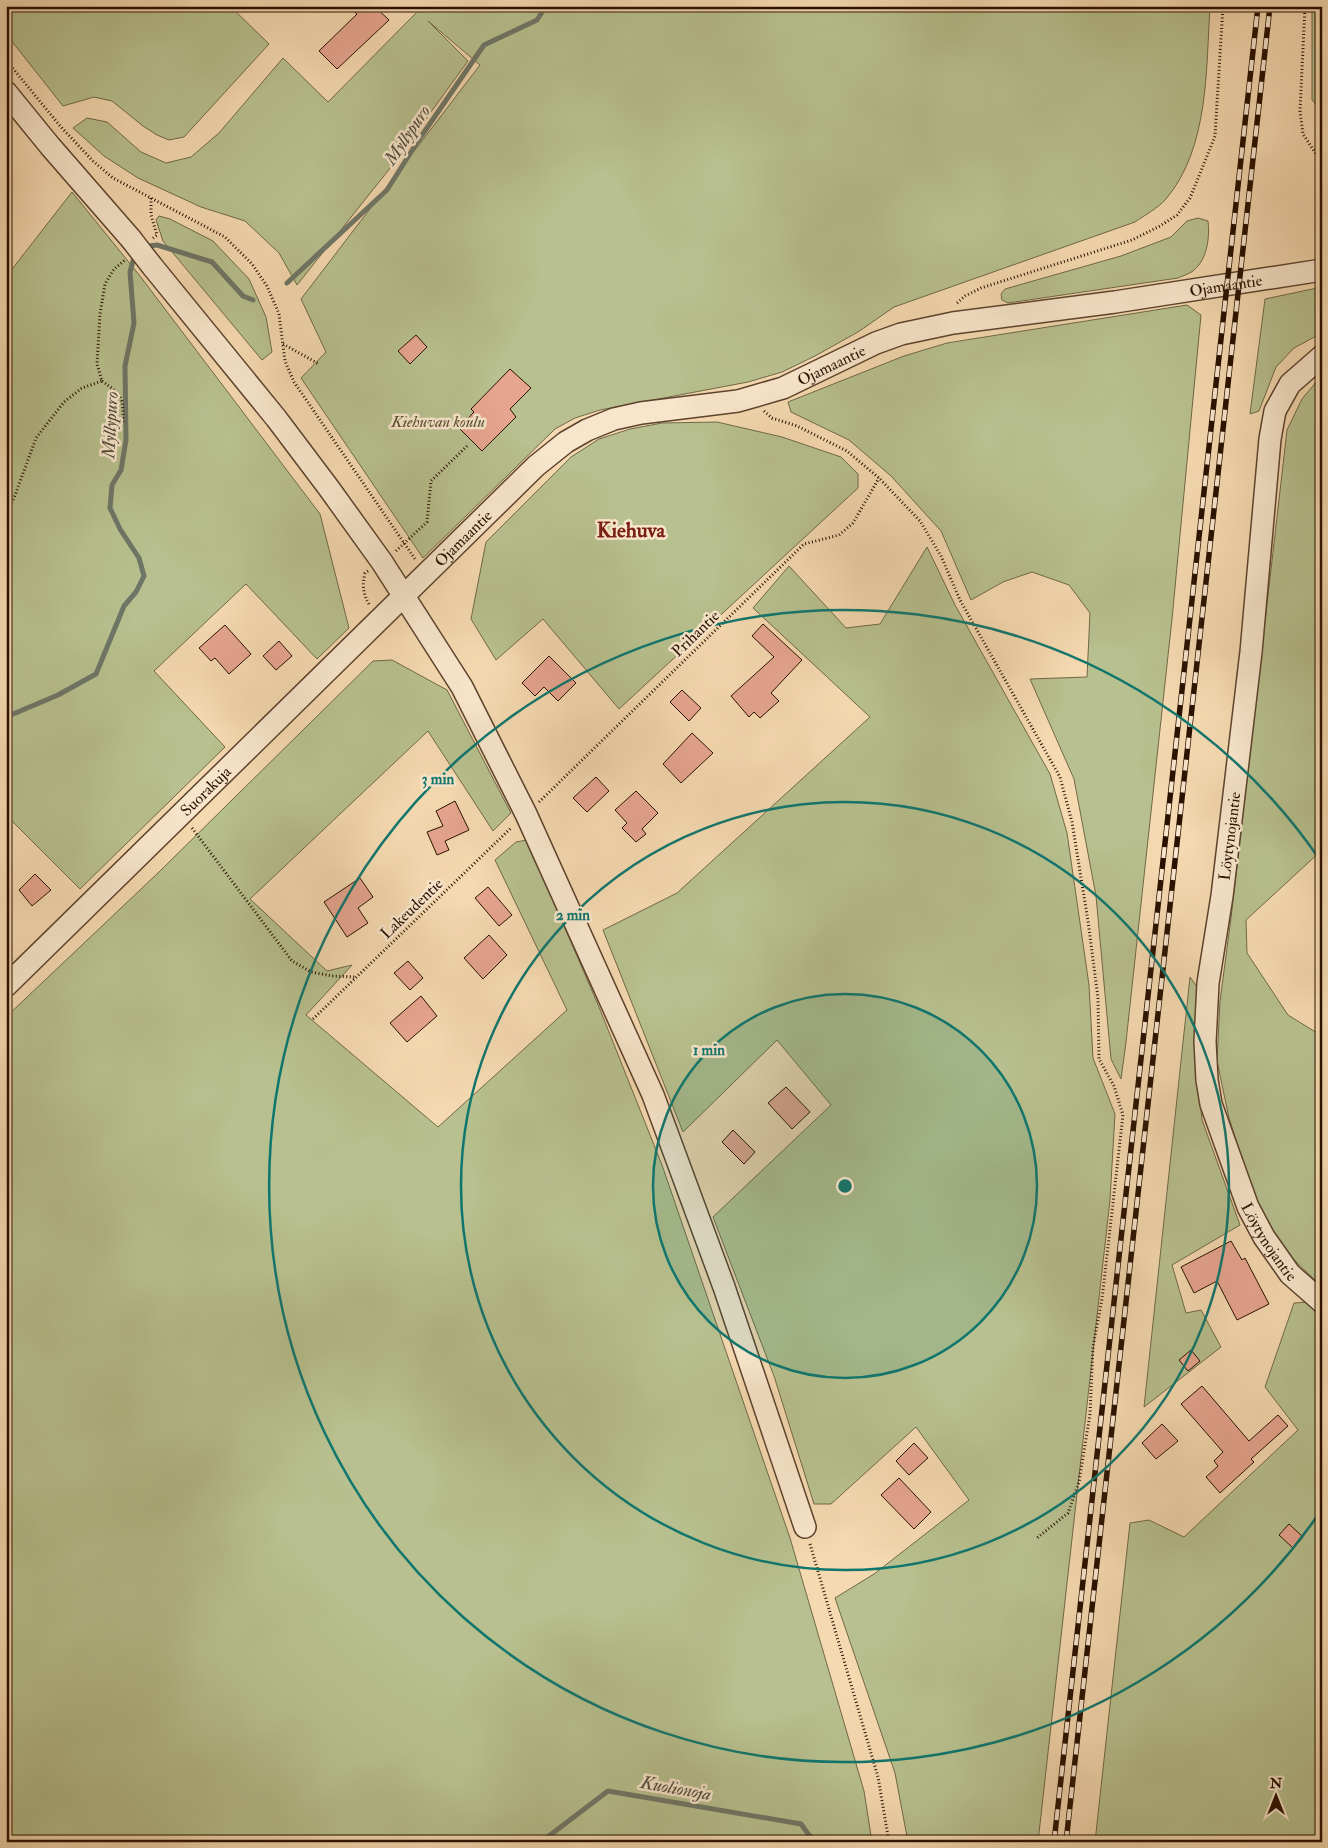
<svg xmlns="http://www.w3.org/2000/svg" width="1328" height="1848" viewBox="0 0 1328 1848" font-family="'IM FELL Double Pica',serif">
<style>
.green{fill:#b7c08e;stroke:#706847}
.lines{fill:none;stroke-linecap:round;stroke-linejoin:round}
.stream{stroke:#6e7667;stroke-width:5}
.building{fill:#e6a58f;stroke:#291000}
.minor-casing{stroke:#5c422c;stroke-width:24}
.path{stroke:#291000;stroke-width:3;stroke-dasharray:1 2.5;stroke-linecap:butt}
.minor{stroke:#f8e6cc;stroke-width:21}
.rail-casing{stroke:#291000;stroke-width:5.5}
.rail{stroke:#f8e6cc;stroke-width:4;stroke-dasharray:11;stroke-linecap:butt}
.minor-bridge-casing{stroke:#5c422c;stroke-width:24;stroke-linecap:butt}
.minor-bridge{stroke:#f8e6cc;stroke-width:21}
.ring{fill:none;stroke:#0f766e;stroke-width:2.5}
.labels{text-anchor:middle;stroke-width:5;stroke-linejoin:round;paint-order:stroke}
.street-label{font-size:16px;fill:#291000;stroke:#f8e6cc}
.park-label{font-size:16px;font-style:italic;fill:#5b4e32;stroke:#f8e6cc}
.water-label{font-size:18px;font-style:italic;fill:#514c3c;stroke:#f8e6cc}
.district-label{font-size:21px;font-weight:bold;fill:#7a1f14;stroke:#f8e6cc}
.centre{fill:#0f766e;stroke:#f8e6cc;stroke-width:2.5}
.ring-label{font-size:15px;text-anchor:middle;font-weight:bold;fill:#0f766e;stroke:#f8e6cc;stroke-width:5;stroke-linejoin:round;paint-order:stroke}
</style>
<rect width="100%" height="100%" fill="#f5d9b0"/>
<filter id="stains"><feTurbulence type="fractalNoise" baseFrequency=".004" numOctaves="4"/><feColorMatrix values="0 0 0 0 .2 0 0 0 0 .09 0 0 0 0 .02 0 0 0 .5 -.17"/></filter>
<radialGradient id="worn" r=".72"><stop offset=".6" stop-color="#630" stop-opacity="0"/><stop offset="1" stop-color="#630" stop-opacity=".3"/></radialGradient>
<!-- green -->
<g class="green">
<path d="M6,6h224l39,38 -85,93 -15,3 -12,-5 -14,-9 -31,-25 -18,-4 -31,9 -57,-72z"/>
<path d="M413,6h797c-4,63 -1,142 -44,193 -8,9 -21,16 -31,23l-241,85 -36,25 -43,24 -33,16 -34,10 -148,28 -25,8 -20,11 -132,129 -122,-180 25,-26 -25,-53 179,-234 -52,-44 40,40 -77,106 -94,118 -18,-32 -34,-32 -44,-14 -63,-29 -34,-22 -31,-28 14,-10 20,4 34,30 25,11 25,-6 28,-24 64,-75 45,44 90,-91z"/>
<path d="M1312,6h10v105l-10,-11z"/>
<path d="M72,192l68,84 180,238 29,114 -32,31 -71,-75 -92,87 71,76 -145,142 -74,-74v-538z"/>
<path d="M159,216l11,3 43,22 36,38 17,38 6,35 -10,8 -99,-119 -7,-21z"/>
<path d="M1198,218l10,3c2,17 -1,39 -15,50 -4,3 -11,5 -15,7l-170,25 -6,-3 -1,-6 4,-5 116,-33 50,-19 16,-16z"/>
<path d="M1322,287v46l-28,15 -18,19 -17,44 -9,3 15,-115z"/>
<path d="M1187,305l14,10 -29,304 -46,423 -5,37 -10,-20 -15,-163 -22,-117 -44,-100 57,-2 3,-64 -21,-28 -37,-13 -29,10 -32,18 -30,-69 -50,-55 -42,-36 -58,-28 -3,-10 116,-46 43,-13z"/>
<path d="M1322,375v475l-76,70 1,33 41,62 34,21v251l-37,-36 -25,-35 -31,-98 -12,-57 3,-60 11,-83 56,-488 15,-31z"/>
<path d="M717,422l65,15 59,20 17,17v14l-239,221 -76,-90 -47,41 -25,-41 15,-77 85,-85 28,-18 31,-10 32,-6z"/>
<path d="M927,547l28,58 95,169 17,59 22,152 4,73 22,56 -5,86 -72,642h-130l-13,-69 -60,-175 39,-24 95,-74 -53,-73 -85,77h-17l-40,-128 -61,-159 118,-112 -54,-65 -94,92 -80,-202 74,-37 193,-176 -117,-109 36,-42 57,62 34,-4z"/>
<path d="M392,660l55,30 64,123 -18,18 -65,-100 -178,168 77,72 25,-6 -46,50 132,112 129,-117 -72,-150 21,-18 11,-2 72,167 63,158 128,373 74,253 8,51h-866v-825l153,-145 214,-211z"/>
<path d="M1190,977l7,10 -1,73 6,60 38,105 -68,40 14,48 15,-3 20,37 -77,60z"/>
<path d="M1308,1302l14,13v527h-227l35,-319 19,-3 35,17 114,-107 -33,-43 29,-84z"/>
</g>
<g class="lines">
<!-- stream -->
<g class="stream">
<path d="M146,249l3,-3 8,-1 55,17 31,34 10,4"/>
<path d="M287,283l100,-93 31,-49 66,-96 53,-25 9,-14"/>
<path d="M6,717l52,-22 38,-21 28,-68 12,-14 8,-16 -5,-18 -19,-29 -10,-21 2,-23 9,-15 5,-30 -1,-74 9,-43 -4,-51 3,-11 5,-5"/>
<path d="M541,1842l67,-51 193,33 13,18"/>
</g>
</g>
<!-- building -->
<g class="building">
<path d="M348,6h26l15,14 -52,49 -18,-18 38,-37z"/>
<path d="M416,335l11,12 -17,17 -12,-13z"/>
<path d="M510,369l21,19 -21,21 6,8 -34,34 -23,-23 15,-16 -3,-3z"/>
<path d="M763,624l39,36 -31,33 8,8 -19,17 -6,-6 -5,5 -18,-21 43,-39 -22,-21z"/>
<path d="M225,625l26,29 -22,20 -14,-16 -4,3 -12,-13z"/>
<path d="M279,641l13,15 -16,14 -13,-14z"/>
<path d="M549,656l27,27 -18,18 -14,-14 -9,9 -13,-13z"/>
<path d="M682,690l19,18 -12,13 -19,-19z"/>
<path d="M692,733l21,20 -32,30 -18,-19z"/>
<path d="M596,777l13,14 -22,21 -14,-14z"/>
<path d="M636,791l22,22 -16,16 4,5 -10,8 -14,-14 5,-5 -12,-13z"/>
<path d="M455,801l14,29 -24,11 4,9 -12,5 -10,-23 16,-6 -7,-15z"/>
<path d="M35,874l16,16 -19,16 -13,-16z"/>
<path d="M360,878l13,19 -15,11 10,15 -21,14 -23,-35z"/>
<path d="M488,887l24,28 -13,11 -24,-28z"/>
<path d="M489,935l18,20 -24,24 -19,-21z"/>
<path d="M408,961l15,17 -13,12 -16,-17z"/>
<path d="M421,996l16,20 -30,26 -17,-19z"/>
<path d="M786,1087l24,25 -18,17 -24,-26z"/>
<path d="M733,1130l22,22 -11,12 -22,-22z"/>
<path d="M1231,1241l11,19 3,-2 24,46 -32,16 -20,-39 -23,12 -13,-26z"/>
<path d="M1191,1350l9,11 -12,10 -9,-11z"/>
<path d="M1202,1386l47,55 29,-26 10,11 -37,33 3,3 -34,31 -14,-16 12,-11 -4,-5 9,-9 -42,-48z"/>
<path d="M1162,1424l16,17 -22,18 -14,-16z"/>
<path d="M914,1443l14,15 -19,17 -13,-14z"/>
<path d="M899,1478l32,34 -17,17 -33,-34z"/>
<path d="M1289,1524l14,13 -10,11 -14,-13z"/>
</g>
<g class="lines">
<defs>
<g id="minor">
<path d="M6,92l44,54 81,93"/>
<path d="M152,266l124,152 52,69 54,75 80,125 64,127 127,281 71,192 81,240"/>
<path id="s1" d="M1322,356l-32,28 -15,27 -5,28 -19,213 -29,244 -14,87 -3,59 2,38 4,24 37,103 16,30 26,37 32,28"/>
<path id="s2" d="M6,986l530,-520 30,-24 21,-12 27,-11 27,-6 97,-12 45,-13 93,-45 25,-9 52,-11 162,-21 207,-32"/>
</g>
</defs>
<!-- minor casing -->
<use href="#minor" class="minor-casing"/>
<!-- path -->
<g class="path">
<path d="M1305,6l-5,105 3,23 13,20h6"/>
<path d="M6,60l55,67 32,34 20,17 112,59 27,27 15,22 12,28 6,47 9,21 121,177"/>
<path d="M151,198v17l6,20 -5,4"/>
<path d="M957,303l8,-7 16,-8 151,-48 28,-14 17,-11 13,-17 25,-62 8,-130"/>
<path d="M283,344l36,20"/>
<path d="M102,381c21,15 21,15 21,41"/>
<path d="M764,411l8,7 25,8 50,25 32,27 41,43 21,35 19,44 100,177 12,45 16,99 10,77 1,61 15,27 9,29 -21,184 -9,48 -3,67 -11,68 -11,31 -31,25"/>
<path d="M6,512l8,-14 22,-60 28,-36 18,-14 20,-7 -5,-17 3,-50 5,-30 9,-15 11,-9"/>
<path d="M396,551l31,-29 4,-41 36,-35"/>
<path d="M368,571l-3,2c-3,13 -2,21 5,33"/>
<path d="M539,802l265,-258 35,-9 14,-12 26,-45"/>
<path d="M192,828l100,133 19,11 21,4 24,1"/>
<path d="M313,1019l199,-192"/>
<path d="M810,1544l68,233 11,65"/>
</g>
<!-- minor -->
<use href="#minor" class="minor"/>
<defs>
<g id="rail">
<path d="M1054,1842l204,-1836"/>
<path d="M1066,1842l204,-1836"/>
</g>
</defs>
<!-- rail casing -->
<use href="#rail" class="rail-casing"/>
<!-- rail -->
<use href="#rail" class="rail"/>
<defs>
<path id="minor-bridge" d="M131,239l21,27"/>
</defs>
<!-- minor-bridge casing -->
<use href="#minor-bridge" class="minor-bridge-casing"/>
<!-- minor-bridge -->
<use href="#minor-bridge" class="minor-bridge"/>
</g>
<!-- distance rings -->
<circle cx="845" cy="1186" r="192" fill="#0f766e" fill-opacity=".12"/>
<g class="ring">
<circle cx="845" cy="1186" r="192"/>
<circle cx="845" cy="1186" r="384"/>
<path d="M1320 1512A576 576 0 1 1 1320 860"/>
</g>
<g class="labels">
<!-- street labels -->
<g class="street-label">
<text dy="6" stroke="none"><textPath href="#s2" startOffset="1465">Ojamaantie</textPath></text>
<text dy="6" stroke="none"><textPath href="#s2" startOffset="1060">Ojamaantie</textPath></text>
<text dy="6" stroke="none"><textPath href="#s2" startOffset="640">Ojamaantie</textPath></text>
<text transform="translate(695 633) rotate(-44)" y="6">Prihantie</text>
<text dy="6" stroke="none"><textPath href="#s2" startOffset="279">Suorakuja</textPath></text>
<text transform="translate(1229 836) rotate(-83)" y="6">Löytynojantie</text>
<text transform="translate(411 908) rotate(-44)" y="6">Lakeudentie</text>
<text dy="6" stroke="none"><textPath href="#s1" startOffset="921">Löytynojantie</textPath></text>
</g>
<!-- park labels -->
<g class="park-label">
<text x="438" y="427">Kiehuvan koulu</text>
</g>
<!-- water labels -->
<g class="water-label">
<text transform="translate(407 135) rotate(-56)" y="6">Myllypuro</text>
<text transform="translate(110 425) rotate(-87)" y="6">Myllypuro</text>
<text transform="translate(676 1788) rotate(10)" y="6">Kuolionoja</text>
</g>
<!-- district labels -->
<g class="district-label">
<text x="631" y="537">Kiehuva</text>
</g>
</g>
<circle cx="845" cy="1186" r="8" class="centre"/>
<g class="ring-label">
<text x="438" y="784">3 min</text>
<text x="573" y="920">2 min</text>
<text x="709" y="1055">1 min</text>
</g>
<!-- margin -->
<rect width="1328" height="1848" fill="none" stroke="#f5d9b0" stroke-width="25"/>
<rect x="8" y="8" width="1313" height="1833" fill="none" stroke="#291000" stroke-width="2.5"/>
<rect x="12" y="12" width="1303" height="1823" fill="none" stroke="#291000"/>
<!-- north arrow -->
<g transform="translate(1276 1796)" stroke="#f8e6cc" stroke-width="4" paint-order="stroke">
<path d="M0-4L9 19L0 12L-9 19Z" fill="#291000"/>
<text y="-8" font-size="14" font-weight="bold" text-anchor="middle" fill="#291000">N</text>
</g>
<rect width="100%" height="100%" filter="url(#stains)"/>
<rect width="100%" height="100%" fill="url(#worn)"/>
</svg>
